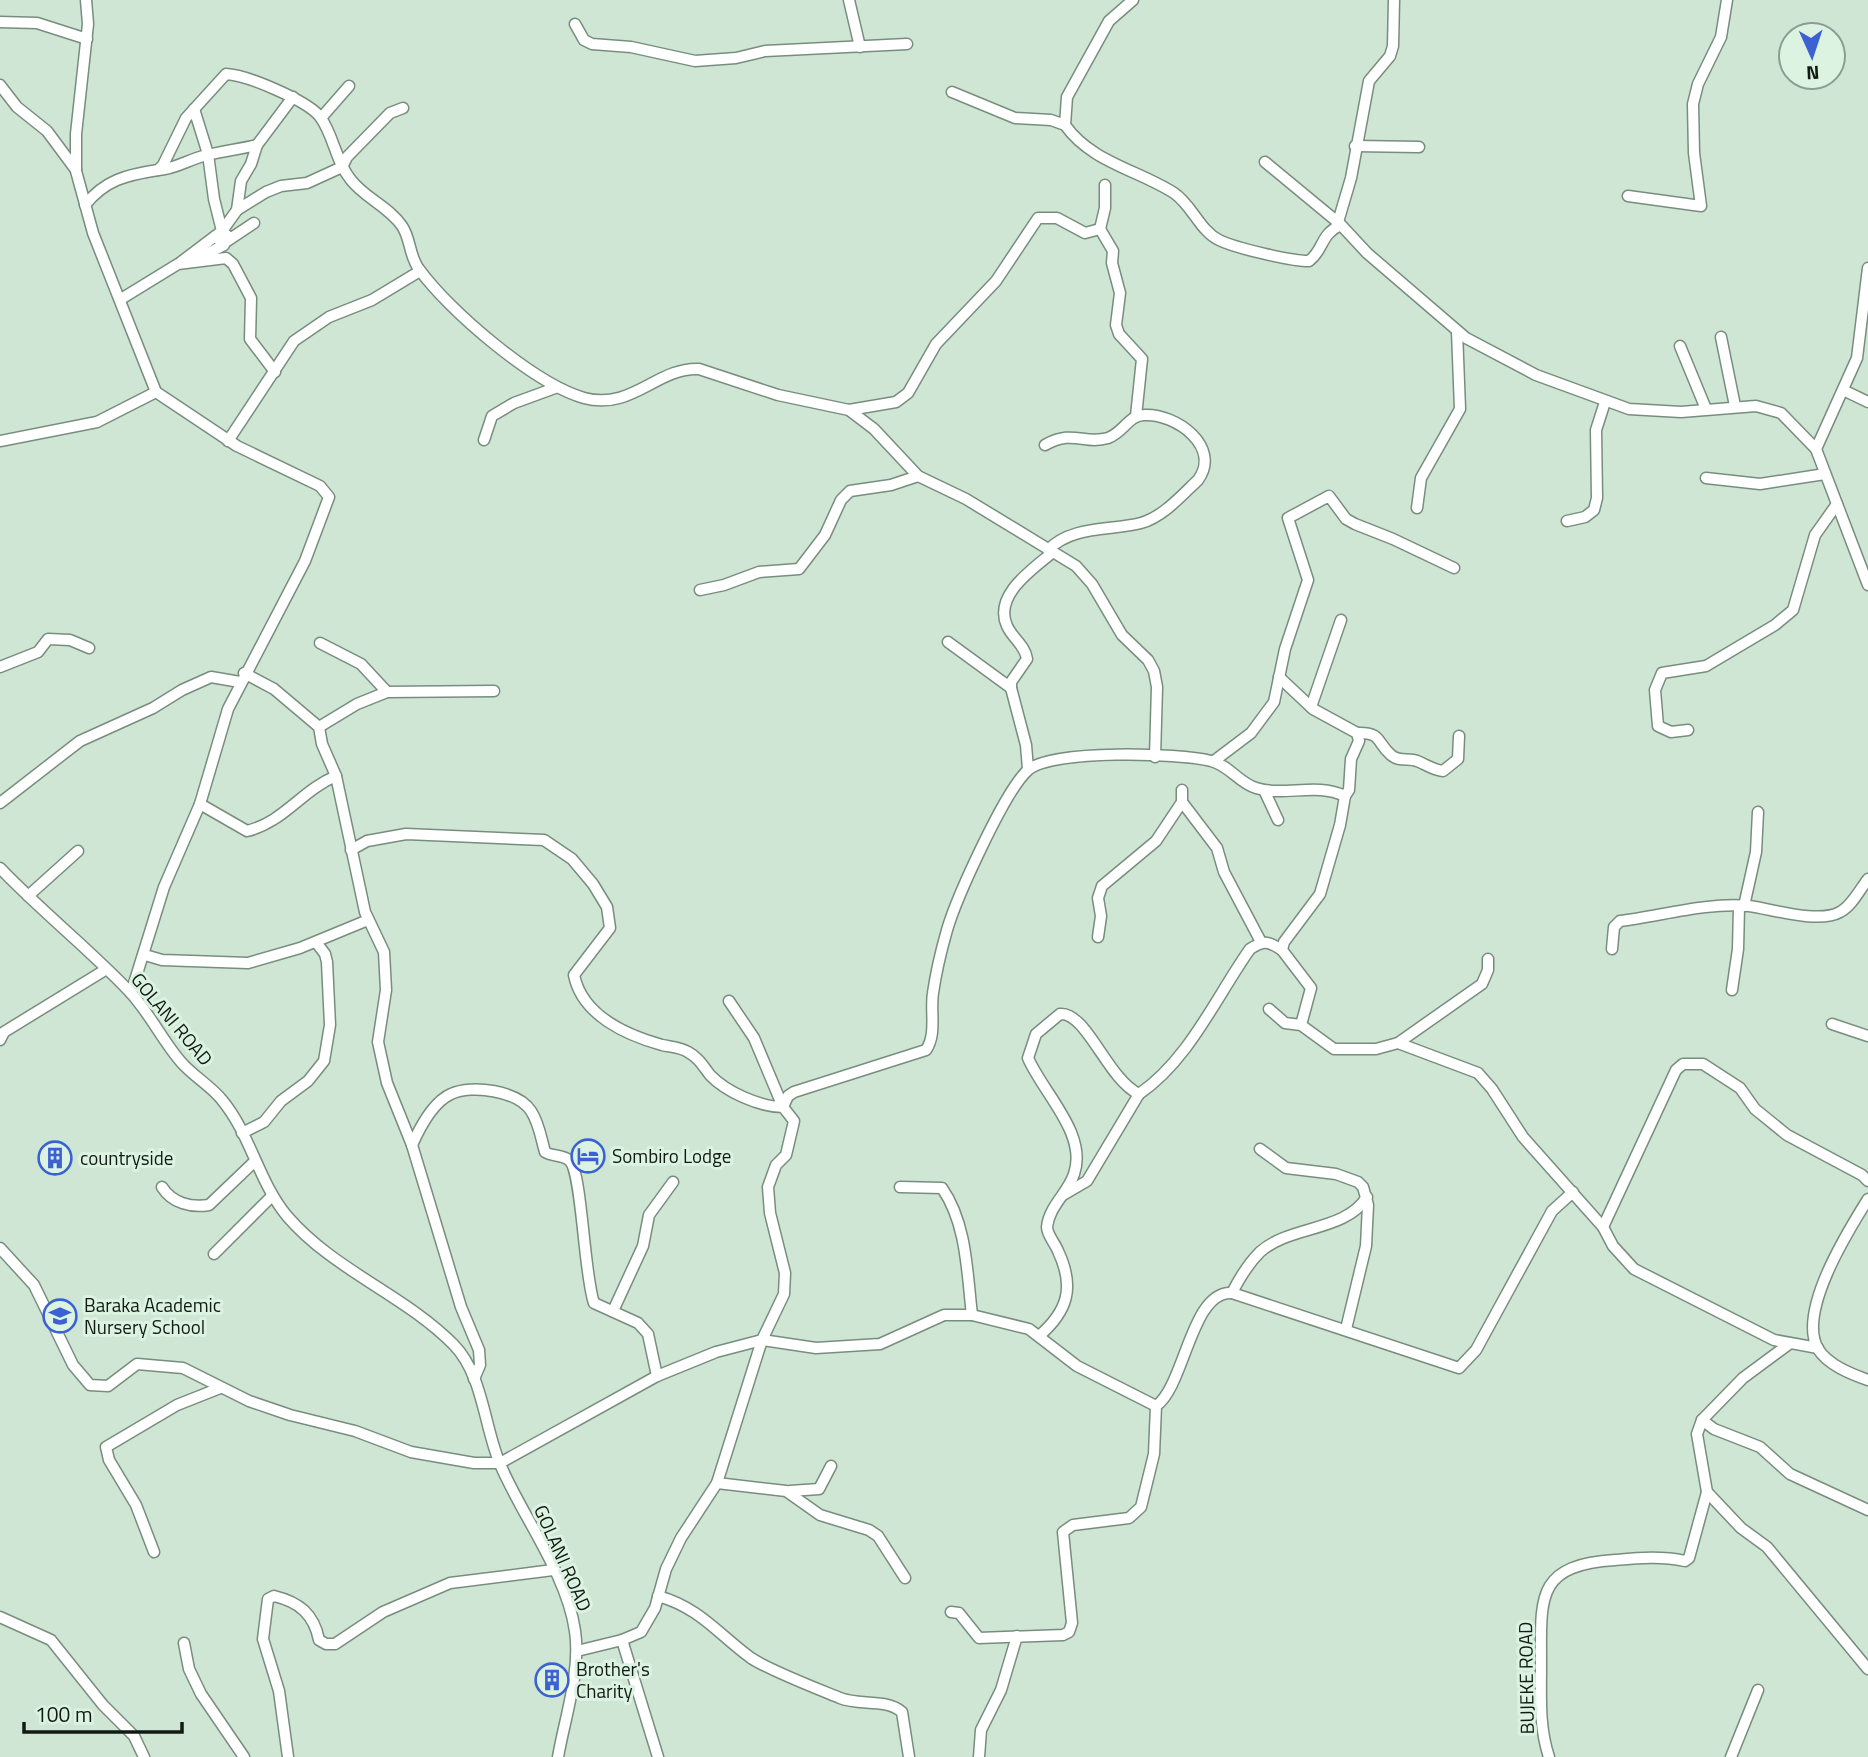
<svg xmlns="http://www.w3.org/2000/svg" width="1868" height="1757" viewBox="0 0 1868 1757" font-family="'Titillium Web',sans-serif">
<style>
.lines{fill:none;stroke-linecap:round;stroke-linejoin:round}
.street-casing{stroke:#788d7e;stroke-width:13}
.street{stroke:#fff;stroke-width:10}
.labels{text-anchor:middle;stroke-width:6;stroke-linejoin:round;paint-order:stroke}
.street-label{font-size:19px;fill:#121a14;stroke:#dcf3e2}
.poi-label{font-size:19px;fill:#121a14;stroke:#dcf3e2;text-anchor:start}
</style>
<rect width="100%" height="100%" fill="#cfe6d5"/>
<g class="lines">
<defs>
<g id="street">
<path d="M86,0l2,24 -12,110v37l17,62 63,159 81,54 83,40 9,11 -24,64 -77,148 -28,95 -36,83 -33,106"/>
<path d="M849,0l11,47"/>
<path d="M1133,0l-24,21 -42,76 -2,28c26,37 73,45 109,68 18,12 26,38 45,47 16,8 72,21 90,21 15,-11 11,-27 32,-36l26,28 99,85 70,37 93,34 52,3 75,-6 25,7 35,36 52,136"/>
<path d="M0,22l37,1 50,16"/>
<path d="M575,24l9,16 8,4 39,3 64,14 41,-3 29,-7 142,-7"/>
<path d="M0,85l17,22 30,24 29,39"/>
<path d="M952,92l63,26 36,2 14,5"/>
<path d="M321,118l28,-32"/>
<path d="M1355,146l64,1"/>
<path d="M1265,162l75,62"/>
<path d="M158,170c18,-1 31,-11 49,-15 16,-4 33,-6 50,-10"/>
<path d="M1628,196l73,10 -7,-53 -1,-49 5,-20 23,-47 6,-37"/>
<path d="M85,205c20,-25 41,-30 73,-35l5,-5 23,-47 40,-44c21,1 83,27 95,44 13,19 15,44 30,62 14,18 38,27 51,46 9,13 7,30 17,43 30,42 116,115 165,129 48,13 73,-31 115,-29l79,26 71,15 25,19 44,47 48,23 110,67 16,18 30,51 26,25 6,11 3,16 -2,70"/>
<path d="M237,210l29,-18 15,-6 26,-3 35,-16 5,-10 43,-44 13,-5"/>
<path d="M1338,222l13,-44 18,-97 21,-25 3,-10 1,-46"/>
<path d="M1100,229l13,22 -1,12 8,30 -4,32 3,9 23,25 -6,57"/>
<path d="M1100,229l5,-21v-23"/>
<path d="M230,238l-8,-7 15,-21 4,-29 10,-17 6,-19 36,-48"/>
<path d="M227,241l27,-18"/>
<path d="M201,257l23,-12 -7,-7"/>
<path d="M181,262l41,-31 -8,-32 -6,-45 -14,-45"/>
<path d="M121,299l57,-35 48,-6 7,6 18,34 -1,41 25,33"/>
<path d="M1721,337l14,69"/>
<path d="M1680,346l26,63"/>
<path d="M1843,390l25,12"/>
<path d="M849,410l47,-8 12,-9 28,-49 60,-63 42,-63h19l28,15 15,-4"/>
<path d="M484,440l8,-24 22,-13 41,-15"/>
<path d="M0,441l97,-19 59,-30"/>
<path d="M228,441l66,-100 35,-24 43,-17 48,-29"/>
<path d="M1045,445c28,-16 39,0 63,-7 15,-5 21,-23 36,-23 32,-2 78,32 54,65 -16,15 -35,37 -57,43 -30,8 -69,2 -93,27"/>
<path d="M1816,449l41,-91 11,-90"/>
<path d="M1706,478l54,6 65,-10"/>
<path d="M1417,508l4,-30 39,-69 -3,-78"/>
<path d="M1567,521l18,-4 9,-7 3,-12 -1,-68 9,-28"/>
<path d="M700,590l24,-5 35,-13 40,-3 26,-34 16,-35 9,-9 41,-6 27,-9"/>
<path d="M948,642l63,46"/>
<path d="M320,643l41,21 26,28"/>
<path d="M0,667l38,-15 10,-13 22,1 19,8"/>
<path d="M244,673l30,16 45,38 38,-23 30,-12 107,-1"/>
<path d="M1279,677l34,32 44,24 2,8 -8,18 -2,31 -4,6"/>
<path d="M1311,707l30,-87"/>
<path d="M319,727l3,17 14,32 29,136 19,40 2,38 -8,52 9,41 25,62 49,162 18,43 1,15 -6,14"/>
<path d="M1688,730l-17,2 -13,-6 -3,-36 7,-17 44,-7 69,-41 18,-15 22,-75 22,-31"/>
<path d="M1357,733c25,-1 19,9 34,22 8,7 17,3 26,6 10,4 16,9 26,10l15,-12 1,-23"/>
<path d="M1214,761l37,-28 23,-31 11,-53 23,-69 -20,-62 41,-22 17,23 9,5 38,15 61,29"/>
<path d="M1028,769l-2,-24 -15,-57v-6l16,-23c-2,-14 -14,-20 -20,-33 -14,-31 26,-57 46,-74"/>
<path d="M1182,790v12l35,46 7,24 37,70"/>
<path d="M1264,790l14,30"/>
<path d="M0,803l80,-62 73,-33 29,-18 29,-13 29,5"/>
<path d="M200,804l47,27c37,-9 55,-41 89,-55"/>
<path d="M351,850l16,-9 39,-7 138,6 28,19 21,25 14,23 3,21 -36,47c8,40 52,60 88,70 9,2 18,2 26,7 11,6 15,14 22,23 16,17 50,32 73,32l11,14 -8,34 -10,10 -8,22 2,26 15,60 -1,21 -22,46 -45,143 -36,55 -15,31 -11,39 -14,24 -19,8 -45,11"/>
<path d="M0,868c41,43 88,80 129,123 20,21 33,49 52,71 12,14 30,24 41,38 29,35 36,81 65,116 46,54 118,79 167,129 29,30 30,81 46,119 22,52 67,110 75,167 6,40 -10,86 -17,126"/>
<path d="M28,896l50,-45"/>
<path d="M1744,906l12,-54 2,-40"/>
<path d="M1098,937l3,-21 -3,-18 4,-12 54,-45 26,-39"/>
<path d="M1612,949l2,-22 6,-6c41,-5 87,-19 129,-15 23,3 70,18 91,6 12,-6 20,-23 28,-33"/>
<path d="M145,955l17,5 86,3 52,-15 68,-28"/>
<path d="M1732,990l6,-41 1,-42"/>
<path d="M729,1001l25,37 29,69"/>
<path d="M1269,1009l16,14 16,2 33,24h42l22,-6 80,30 14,16 31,48 80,90 10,19 21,23 140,71 44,8"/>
<path d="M1832,1024l36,12"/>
<path d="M0,1040l4,-8 101,-62"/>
<path d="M1398,1043l84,-59 6,-14v-11"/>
<path d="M783,1107l5,-11 6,-4 132,-42c11,-16 4,-39 7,-57 3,-21 8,-42 14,-63 9,-31 58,-140 81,-160 24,-21 151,-17 183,-9 18,4 28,22 45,27 29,9 60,-6 89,8l-5,29 -20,69 -36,48 -2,8 29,38 -10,37"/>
<path d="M242,1133l22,-11 17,-21 27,-20 16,-20 6,-36 -3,-63 -2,-8 -9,-12"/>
<path d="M412,1145c8,-18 21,-43 39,-51 21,-10 67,-3 80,17 8,12 10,27 14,41 7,5 18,2 25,9 12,13 14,114 24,142l44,20 10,11 9,42"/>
<path d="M1260,1149l26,19 50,6 22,8 5,5 5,18 -2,41 -20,83"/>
<path d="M162,1187c10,16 29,21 47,18l45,-43"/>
<path d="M900,1187l42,1c25,36 25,85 30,127"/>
<path d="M1063,1195l24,-14 52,-87"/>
<path d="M1868,1199c-20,32 -71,113 -50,150 10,16 33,25 50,31"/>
<path d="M1603,1227l73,-157 7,-6h20l37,24 15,21 32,26 75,40 6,6"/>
<path d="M0,1248l34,37 39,80 17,20 18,1 29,-22 46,4 66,33 41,14 65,16 56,21 63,11h26l157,-87 59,-24 46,-12 54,8 64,-4 64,-29h28l57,14 48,37 79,40"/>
<path d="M214,1254l58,-58"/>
<path d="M1232,1293c7,-14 17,-30 28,-41 30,-27 85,-20 107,-55"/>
<path d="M613,1311l30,-65 6,-31 24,-33"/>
<path d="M1039,1336c29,-25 36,-49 19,-85 -3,-8 -11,-16 -11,-24 2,-21 21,-34 27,-53 14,-40 -31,-81 -46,-116l8,-24 24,-20c26,-3 48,66 79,80 50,-34 77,-97 111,-145 14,-9 18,-8 32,1"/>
<path d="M1702,1420l12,9 46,18 30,27 78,36"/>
<path d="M717,1483l69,8 34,24 49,15 9,6 27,42"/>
<path d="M790,1491l29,-2 12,-23"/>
<path d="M1707,1492l34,36 26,19 101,122"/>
<path d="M154,1552l-18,-47 -27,-45 -3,-13 71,-42 43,-17"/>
<path d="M658,1596c42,12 59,37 93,62 18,12 67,31 89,40 19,8 45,0 62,14l7,45"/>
<path d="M951,1612l8,1 20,25 84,-3 6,-3 3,-9 -9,-91 10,-7 56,-7 12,-11 13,-53 2,-48c29,-20 35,-116 76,-113l227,75 17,-18 76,-139 21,-19"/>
<path d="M0,1617l51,23 52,65 31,31 10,21"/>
<path d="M622,1640l36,117"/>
<path d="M184,1643l5,26 12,25 43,63"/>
<path d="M288,1757l-9,-66 -16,-52 5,-40 6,-3c25,6 40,18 45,44l7,4h9l48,-32 67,-29 103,-13"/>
<path d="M979,1757l2,-27 20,-40 16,-54"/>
<path d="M1549,1757c-10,-30 -8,-59 -8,-91 0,-68 -6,-101 74,-106 24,-2 46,-4 70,1l4,-3 18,-66 -10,-58 5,-14 41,-42 46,-34"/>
<path d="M1731,1757l27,-67"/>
</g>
</defs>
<!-- street casing -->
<use href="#street" class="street-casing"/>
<!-- street -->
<use href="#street" class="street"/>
</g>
<!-- icons -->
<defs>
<symbol id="hotel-ring" viewBox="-11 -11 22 22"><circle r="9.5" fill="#dcf3e2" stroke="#3c61d2" stroke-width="1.5"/><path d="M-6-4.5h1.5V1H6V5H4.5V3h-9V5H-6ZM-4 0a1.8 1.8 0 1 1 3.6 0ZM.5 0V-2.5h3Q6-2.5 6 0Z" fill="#3c61d2"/></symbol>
<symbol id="building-ring" viewBox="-11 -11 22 22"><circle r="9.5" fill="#dcf3e2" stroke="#3c61d2" stroke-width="1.5"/><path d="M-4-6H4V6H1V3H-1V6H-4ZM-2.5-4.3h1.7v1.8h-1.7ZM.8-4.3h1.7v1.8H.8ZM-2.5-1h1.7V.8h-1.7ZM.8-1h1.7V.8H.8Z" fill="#3c61d2"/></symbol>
<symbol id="school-ring" viewBox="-11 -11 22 22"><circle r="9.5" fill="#dcf3e2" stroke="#3c61d2" stroke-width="1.5"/><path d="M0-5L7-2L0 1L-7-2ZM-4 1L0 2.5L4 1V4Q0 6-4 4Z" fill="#3c61d2"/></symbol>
</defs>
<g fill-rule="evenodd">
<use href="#hotel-ring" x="569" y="1137" width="38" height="38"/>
<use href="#building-ring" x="36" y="1139" width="38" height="38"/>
<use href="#school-ring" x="41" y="1297" width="38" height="38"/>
<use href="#building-ring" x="533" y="1661" width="38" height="38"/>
</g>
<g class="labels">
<!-- street labels -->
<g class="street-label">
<text transform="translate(172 1019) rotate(50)" y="7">GOLANI ROAD</text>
<text transform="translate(563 1558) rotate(66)" y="7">GOLANI ROAD</text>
<text transform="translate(1526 1678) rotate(-91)" y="7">BUJEKE ROAD</text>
</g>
<!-- poi labels -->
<g class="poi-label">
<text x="612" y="1163">Sombiro Lodge</text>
<text x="80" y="1165">countryside</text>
<text x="84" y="1312">Baraka Academic<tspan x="84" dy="22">Nursery School</tspan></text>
<text x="576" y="1676">Brother's<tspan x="576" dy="22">Charity</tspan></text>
</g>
</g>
<!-- north arrow -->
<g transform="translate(1812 56) rotate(177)"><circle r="33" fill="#dcf3e2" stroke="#8b9c90" stroke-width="2"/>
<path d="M0-5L12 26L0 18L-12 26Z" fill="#3c61d2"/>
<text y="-10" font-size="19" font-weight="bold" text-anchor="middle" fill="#121a14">N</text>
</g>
<!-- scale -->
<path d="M24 1722v10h158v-10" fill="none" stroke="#121a14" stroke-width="3.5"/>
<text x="35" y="1722" font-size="21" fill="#121a14" stroke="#dcf3e2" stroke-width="5" paint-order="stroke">100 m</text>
</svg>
